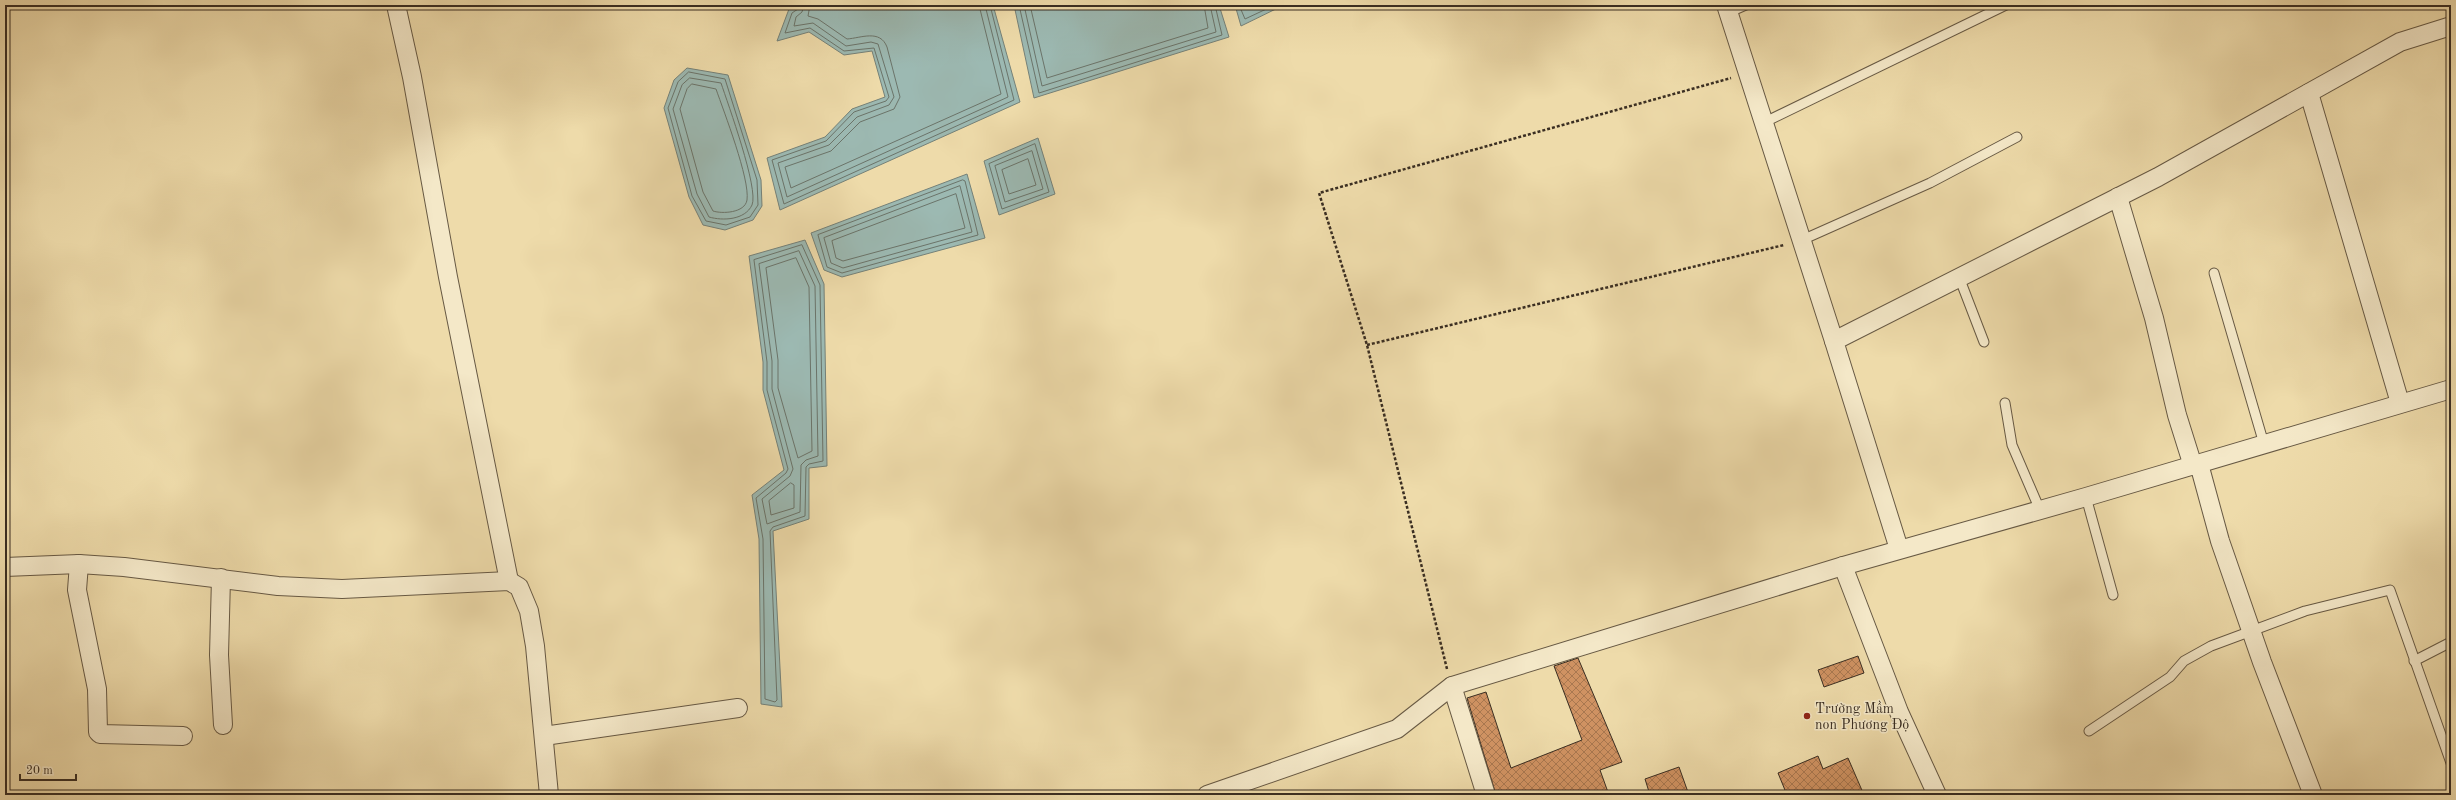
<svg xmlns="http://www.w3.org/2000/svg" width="2456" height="800" viewBox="0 0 2456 800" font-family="'Old Standard TT',serif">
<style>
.water{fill:#9cb9b2;stroke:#758178}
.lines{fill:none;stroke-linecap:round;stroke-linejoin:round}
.shore{stroke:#6b746a;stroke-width:1}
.building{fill:url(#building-cross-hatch);stroke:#3a2e22}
.lane-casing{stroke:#675944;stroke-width:11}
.street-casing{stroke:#675944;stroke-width:20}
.path{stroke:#3a2e22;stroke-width:2.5;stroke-dasharray:3 2;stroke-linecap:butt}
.lane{stroke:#f4e8c8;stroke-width:9}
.street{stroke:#f4e8c8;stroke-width:18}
.poi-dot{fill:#8f2418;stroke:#f4e8c8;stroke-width:1.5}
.labels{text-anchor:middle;stroke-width:3;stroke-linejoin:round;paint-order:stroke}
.poi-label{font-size:14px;fill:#3a2e22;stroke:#f4e8c8;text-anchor:start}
</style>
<defs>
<pattern id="building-cross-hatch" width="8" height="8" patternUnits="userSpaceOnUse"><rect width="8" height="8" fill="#cf9262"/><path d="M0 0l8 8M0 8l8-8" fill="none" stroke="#a97850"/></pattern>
</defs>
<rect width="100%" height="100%" fill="#eedbaa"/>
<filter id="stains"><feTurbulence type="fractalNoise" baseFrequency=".005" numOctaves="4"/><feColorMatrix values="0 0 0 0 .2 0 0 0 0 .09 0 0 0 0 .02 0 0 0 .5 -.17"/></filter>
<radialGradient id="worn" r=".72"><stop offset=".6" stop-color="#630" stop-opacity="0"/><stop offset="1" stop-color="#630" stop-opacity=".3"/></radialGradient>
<!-- water -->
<g class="water">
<path d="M800,5h193l27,97 -240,108 -13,-52 58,-21 27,-28 33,-12 -13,-46 -28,4 -35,-23 -32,9 12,-32z"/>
<path d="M1014,5h205l10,32 -195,61z"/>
<path d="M1235,5h49l-43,21z"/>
<path d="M687,68l41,7 33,105 1,26 -9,14 -28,10 -22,-5 -14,-28 -25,-89 10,-28z"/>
<path d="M1038,138l17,56 -56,21 -15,-54z"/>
<path d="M967,174l18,64 -143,39 -18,-7 -13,-37z"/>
<path d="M805,240l19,44 3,182 -18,2v51l-36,12 9,176 -21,-3 -2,-165 -7,-44 32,-25 -21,-80v-28l-14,-106z"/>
</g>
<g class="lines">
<!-- shore -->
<g class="shore">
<path d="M799,5l-1,4 -6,4 -7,20 25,-5 34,23 30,-3 15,49 -3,4 -32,11 -28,29 -54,19 12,44 230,-104 -24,-95"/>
<path d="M804,5l-2,7 -6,5 -2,9 19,-3 33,23 25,-4 7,2 16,53 -5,8 -32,12 -28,28 -51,18 9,34 221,-100 -23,-92"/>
<path d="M810,5l-2,11 10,3 29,20c14,-1 33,-10 40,8l13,50 -6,12 -34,13 -29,29 -46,16 6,21 210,-94 -22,-89"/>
<path d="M1019,5l20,88 183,-58 -7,-30"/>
<path d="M1024,5l18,81 174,-54 -6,-27"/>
<path d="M1030,5l17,73 161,-50 -4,-23"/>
<path d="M1239,5l6,14 30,-14"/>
<path d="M689,72l36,7 32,101 1,25 -8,12 -24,8 -20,-4 -14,-25 -24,-88 10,-26z"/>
<path d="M690,78l31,5c7,21 38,106 31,122 -7,15 -29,16 -43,12l-12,-23 -24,-85 9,-24z"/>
<path d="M692,84l24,5c8,23 34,90 31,111 -2,13 -25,14 -34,11l-10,-19 -23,-83 7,-20z"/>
<path d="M1035,144l14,48 -47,17 -13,-45z"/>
<path d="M1032,151l11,38 -38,13 -10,-36z"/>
<path d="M1028,159l8,26 -27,9 -7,-24z"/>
<path d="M963,180l2,1 13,54 -136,38 -15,-6 -9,-32z"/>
<path d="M960,186l12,46 -129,36 -12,-5 -7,-25z"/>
<path d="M956,194l9,34 -122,33 -7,-3 -4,-17z"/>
<path d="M802,245l18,40 3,176 -14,3 -3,3 -1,49 -32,11 -3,4 7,169 -2,2 -10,-3 -2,-160 -7,-41 30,-25 2,-4 -21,-79v-28l-13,-102z"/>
<path d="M799,251l16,35 3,170 -12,4 -5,5 -1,47 -33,12 -5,-25 28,-23 3,-7 -21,-80v-28l-13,-97z"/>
<path d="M796,258l13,29 3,164 -14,7 -20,-70v-28l-12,-92z"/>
<path d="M791,483l3,2v23l-23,7 -2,-14z"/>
</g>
</g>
<!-- building -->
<g class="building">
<path d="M1858,656l6,17 -40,14 -6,-17z"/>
<path d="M1578,658l44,104 -22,8 9,25h-113l-29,-97 19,-6 25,76 71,-28 -28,-74z"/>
<path d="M1818,756l5,13 25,-11 16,37h-77l-9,-22z"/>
<path d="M1679,767l10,28h-39l-5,-16z"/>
</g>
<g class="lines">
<defs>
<g id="lane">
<path d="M1730,12l16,-7"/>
<path d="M1765,122l241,-117"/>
<path d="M1802,240l128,-57 87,-46"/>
<path d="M2214,273l50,171"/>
<path d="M1959,277l25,65"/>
<path d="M2005,403l7,42 28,65"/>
<path d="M2086,497l27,98"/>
<path d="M2414,661l37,-19"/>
<path d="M2089,731l81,-54 14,-16 27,-15 94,-35 85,-21 61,173"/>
</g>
<g id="street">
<path d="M396,5l16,72 36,200 61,304"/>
<path d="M1726,5l108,336"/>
<path d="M2309,93l91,310"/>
<path d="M2118,197l36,121 23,97 16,51"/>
<path d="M2199,464l21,77 42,121 51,133"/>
<path d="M1899,549l-65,-208 324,-164 242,-135 51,-16"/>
<path d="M79,564l-2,26 20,99 1,43 2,2 83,2"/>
<path d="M1843,566l56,146 38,83"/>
<path d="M5,567l74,-3 45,3 154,19 64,3 167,-8 10,6 10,24 6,35 14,149"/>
<path d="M221,578l-2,77 4,70"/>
<path d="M1452,686l34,109"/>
<path d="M544,736l194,-28"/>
<path d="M1207,795l190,-66 55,-43 391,-120 243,-69 365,-108"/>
</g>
</defs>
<!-- lane casing -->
<use href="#lane" class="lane-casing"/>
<!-- street casing -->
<use href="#street" class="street-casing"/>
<!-- path -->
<g class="path">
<path d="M1367,345l417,-100"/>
<path d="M1447,669l-80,-324 -48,-152 412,-115"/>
</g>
<!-- lane -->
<use href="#lane" class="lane"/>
<!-- street -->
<use href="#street" class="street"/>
</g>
<!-- markers -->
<circle class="poi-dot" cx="1807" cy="716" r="4"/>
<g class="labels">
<!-- poi labels -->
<g class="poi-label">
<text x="1815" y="713">Trường Mầm<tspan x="1815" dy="16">non Phương Độ</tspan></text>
</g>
</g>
<!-- margin -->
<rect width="2456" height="800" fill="none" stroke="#eedbaa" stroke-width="20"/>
<rect x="6" y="6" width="2444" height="788" fill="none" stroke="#3a2e22" stroke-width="2"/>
<rect x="10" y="10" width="2436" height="780" fill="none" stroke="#3a2e22"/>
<!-- scale -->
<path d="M20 774v6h56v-6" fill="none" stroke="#3a2e22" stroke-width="2"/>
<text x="26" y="774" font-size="12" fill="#3a2e22" stroke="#f4e8c8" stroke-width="3" paint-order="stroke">20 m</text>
<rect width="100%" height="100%" filter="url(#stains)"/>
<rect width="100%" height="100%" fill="url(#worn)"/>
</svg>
